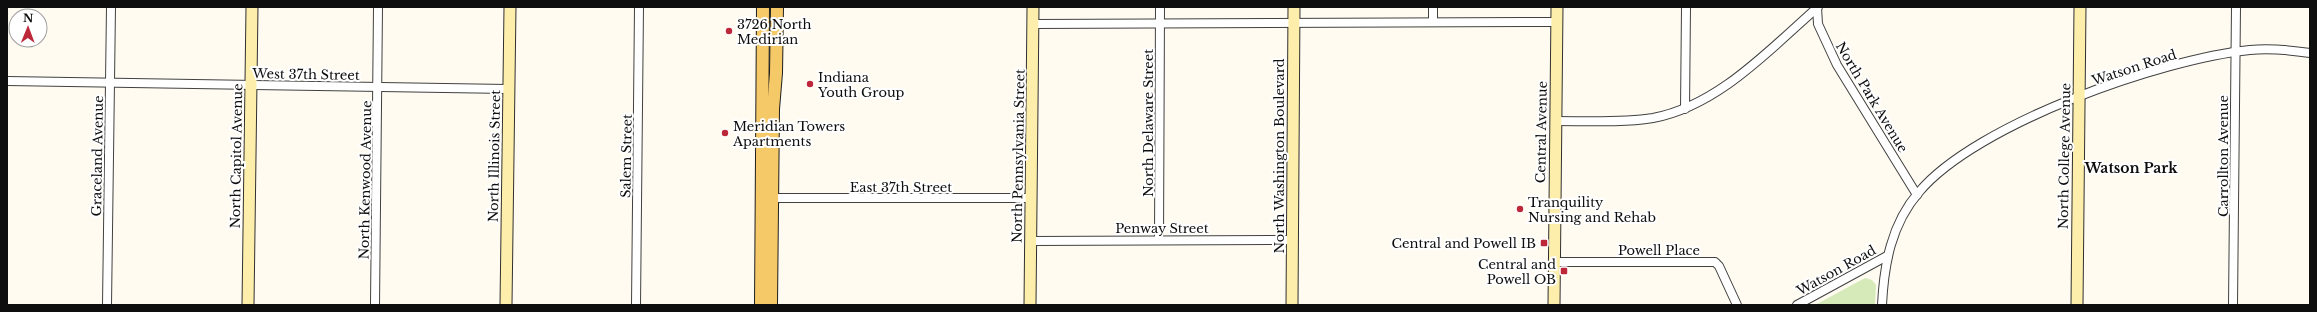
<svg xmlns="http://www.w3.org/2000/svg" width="2317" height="312" viewBox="0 0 2317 312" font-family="'Libre Baskerville',serif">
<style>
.green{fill:#d5e9b9}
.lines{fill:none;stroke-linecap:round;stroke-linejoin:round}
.street-casing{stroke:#414141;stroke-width:10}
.secondary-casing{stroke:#303030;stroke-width:13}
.primary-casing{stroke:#1f1f1f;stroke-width:14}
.street{stroke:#fff;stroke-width:8}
.secondary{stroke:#fdeeac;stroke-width:11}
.primary{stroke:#f6c968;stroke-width:12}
.poi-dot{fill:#bc283a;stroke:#fff;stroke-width:1.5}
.labels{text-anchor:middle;stroke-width:4;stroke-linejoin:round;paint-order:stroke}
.poi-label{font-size:13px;fill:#0e0e0e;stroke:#fff;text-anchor:start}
.street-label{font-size:13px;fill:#0e0e0e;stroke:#fff}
.neighbourhood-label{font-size:14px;font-weight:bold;fill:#0e0e0e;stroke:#fff}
</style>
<rect width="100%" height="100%" fill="#fffbf0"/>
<!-- green -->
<path class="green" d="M1865,278l7,2 4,5 -1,20h-60z"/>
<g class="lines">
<defs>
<g id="street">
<path d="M1817,7l1,17 19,41 80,130"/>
<path d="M1433,22v-15"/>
<path d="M1033,24l523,-2"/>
<path d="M7,81l501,8"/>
<path d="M1685,109l1,-102"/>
<path d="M1555,121c32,0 66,2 98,-3 65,-12 117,-69 165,-111"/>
<path d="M772,198h259"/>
<path d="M1159,240l1,-233"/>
<path d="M1031,241l262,-1"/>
<path d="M1554,262h161l4,4 18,39"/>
<path d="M107,305l4,-298"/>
<path d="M375,305l3,-298"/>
<path d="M636,305l3,-298"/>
<path d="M1797,305l90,-49"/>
<path d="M1882,305c2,-40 9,-81 37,-113 57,-68 242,-133 331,-142 20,-2 40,0 60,3"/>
<path d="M2233,305l3,-298"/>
</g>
<g id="secondary">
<path d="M248,305l4,-298"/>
<path d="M506,305l4,-298"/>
<path d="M1030,305l3,-298"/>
<path d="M1292,305l2,-298"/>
<path d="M1554,305l3,-298"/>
<path d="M2077,305l3,-298"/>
</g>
<g id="primary">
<path d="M761,305l2,-298"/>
<path d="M771,305l2,-196 3,-36 1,-66"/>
</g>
</defs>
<!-- street casing -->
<use href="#street" class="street-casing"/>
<!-- secondary casing -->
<use href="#secondary" class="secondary-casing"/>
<!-- primary casing -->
<use href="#primary" class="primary-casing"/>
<!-- street -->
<use href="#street" class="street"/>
<!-- secondary -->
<use href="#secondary" class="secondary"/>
<!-- primary -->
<use href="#primary" class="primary"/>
</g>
<!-- markers -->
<g class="poi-dot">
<circle cx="729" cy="31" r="4"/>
<circle cx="810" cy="84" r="4"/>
<circle cx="725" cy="133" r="4"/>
<circle cx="1520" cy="209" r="4"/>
<rect x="1540" y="239" width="8" height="8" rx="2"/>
<rect x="1560" y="267" width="8" height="8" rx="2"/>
</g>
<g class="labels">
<!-- poi labels -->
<g class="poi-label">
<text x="737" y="29">3726 North<tspan x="737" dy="15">Medirian</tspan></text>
<text x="818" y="82">Indiana<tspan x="818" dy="15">Youth Group</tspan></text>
<text x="733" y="131">Meridian Towers<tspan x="733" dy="15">Apartments</tspan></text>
<text x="1528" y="207">Tranquility<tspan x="1528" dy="15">Nursing and Rehab</tspan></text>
<text x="1536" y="248" text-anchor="end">Central and Powell IB</text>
<text x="1556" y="269" text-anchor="end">Central and<tspan x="1556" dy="15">Powell OB</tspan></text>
</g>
<!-- street labels -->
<g class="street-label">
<text transform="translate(2134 67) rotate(-18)" y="5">Watson Road</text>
<text transform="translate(306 74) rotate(1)" y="5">West 37th Street</text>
<text transform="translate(1872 97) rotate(59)" y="5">North Park Avenue</text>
<text transform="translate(1148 123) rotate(-90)" y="5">North Delaware Street</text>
<text transform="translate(1541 132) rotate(-89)" y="5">Central Avenue</text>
<text transform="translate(97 156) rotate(-89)" y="5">Graceland Avenue</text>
<text transform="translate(236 156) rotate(-89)" y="5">North Capitol Avenue</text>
<text transform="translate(494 156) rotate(-89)" y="5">North Illinois Street</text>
<text transform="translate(626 156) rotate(-89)" y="5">Salem Street</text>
<text transform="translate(1018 156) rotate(-89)" y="5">North Pennsylvania Street</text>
<text transform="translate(1279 156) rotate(-90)" y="5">North Washington Boulevard</text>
<text transform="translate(2064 156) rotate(-89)" y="5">North College Avenue</text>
<text transform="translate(2223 156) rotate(-90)" y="5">Carrollton Avenue</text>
<text transform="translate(365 180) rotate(-89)" y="5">North Kenwood Avenue</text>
<text x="901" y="192">East 37th Street</text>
<text x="1162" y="233">Penway Street</text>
<text x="1659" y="255">Powell Place</text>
<text transform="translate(1836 270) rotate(-29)" y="5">Watson Road</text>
</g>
<!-- neighbourhood labels -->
<g class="neighbourhood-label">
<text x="2131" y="173">Watson Park</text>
</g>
</g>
<!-- border -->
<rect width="2317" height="312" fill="none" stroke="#0e0e0e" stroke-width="16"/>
<!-- north arrow -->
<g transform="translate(28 28) rotate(1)"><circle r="19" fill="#ffffff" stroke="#9f9f9f"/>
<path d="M0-3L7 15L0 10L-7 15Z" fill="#bc283a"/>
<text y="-6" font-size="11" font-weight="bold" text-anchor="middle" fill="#0e0e0e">N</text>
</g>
</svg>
